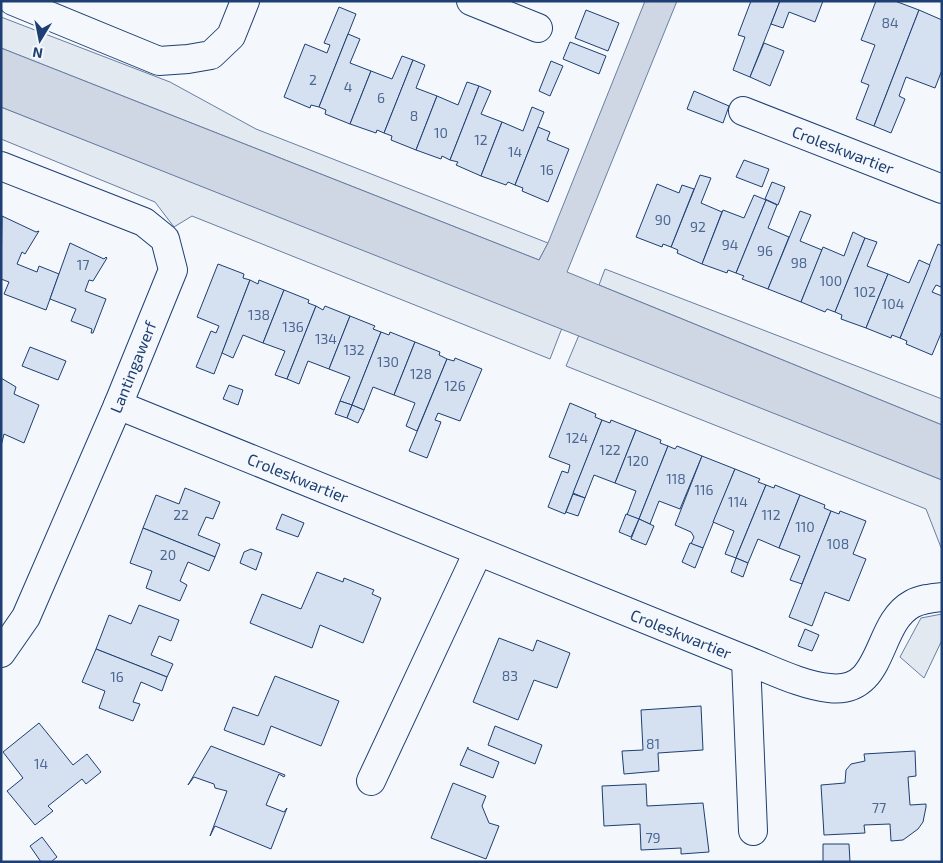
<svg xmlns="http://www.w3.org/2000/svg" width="943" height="863" viewBox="0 0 943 863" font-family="'Exo 2',sans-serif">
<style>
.green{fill:#e3e9f0;stroke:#687fa3}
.water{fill:#cfd7e4;stroke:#687fa3}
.building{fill:#d5e0f0;stroke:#1d3f73}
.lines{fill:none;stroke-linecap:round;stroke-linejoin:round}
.minor-casing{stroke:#1d3f73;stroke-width:30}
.minor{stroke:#f4f7fb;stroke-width:28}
.labels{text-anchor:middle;stroke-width:4;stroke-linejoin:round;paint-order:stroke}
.number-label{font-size:14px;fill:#4b6792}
.street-label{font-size:16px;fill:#1d3f73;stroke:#f4f7fb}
</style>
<rect width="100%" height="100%" fill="#f4f7fb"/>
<!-- green -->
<g class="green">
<path d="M1,17l169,65 86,47 292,114 -9,17 -538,-212z"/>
<path d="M1,107l561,221 -12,31 -358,-143 -18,11 -19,-25 -154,-63z"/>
<path d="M605,269l337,130v26l-343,-140z"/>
<path d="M579,335l363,145v70l-16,-41 -360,-143z"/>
<path d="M942,614v26l-18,38 -24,-21 21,-39z"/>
</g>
<!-- water -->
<path class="water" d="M645,1h32l-110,271 375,153v55l-941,-373v-59l538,212 9,-17z"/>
<!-- building -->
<g class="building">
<path d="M751,1h29l-30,76 -17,-7 12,-33 -7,-2z"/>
<path d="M780,1h43l-8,21 -26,-10 -6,16 -12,-4z"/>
<path d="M876,1h19l24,9 -45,116 -18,-7 13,-34 -8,-3 14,-37 -14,-5z"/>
<path d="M339,7l17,7 -37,93 -8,-2 -1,3 -26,-11 21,-53 22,9 3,-8 -6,-2z"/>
<path d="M586,10l33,13 -11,28 -33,-13z"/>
<path d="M919,10l23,10v50l-7,18 -29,-11 -7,19 6,3 -14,34 -17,-7z"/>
<path d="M348,34l12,5 -10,24 21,8 -21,53 -25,-10 1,-4 -7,-3z"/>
<path d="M570,42l36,14 -7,18 -36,-15z"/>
<path d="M764,43l20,8 -14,35 -20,-9z"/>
<path d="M402,56l11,4 -29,73 -7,-3 -1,3 -26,-9 21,-53 21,8z"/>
<path d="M413,60l12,5 -9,23 21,8 -21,54 -25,-10 1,-4 -8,-3z"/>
<path d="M551,61l12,5 -13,30 -11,-5z"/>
<path d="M467,82l12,4 -29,74 -8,-4 -1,3 -25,-9 21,-54 21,9z"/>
<path d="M479,86l12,5 -10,23 21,8 -21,54 -25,-11 2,-3 -8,-2z"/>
<path d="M694,91l35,15 -6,17 -36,-14z"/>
<path d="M532,107l12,5 -29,73 -7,-3 -2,3 -25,-9 21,-54 21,9z"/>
<path d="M538,127l12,5 -3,8 22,9 -21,53 -26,-11 1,-3 -8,-3z"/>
<path d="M744,160l25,9 -7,18 -26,-10z"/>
<path d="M700,175l11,3 -10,25 21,9 -20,52 -25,-11 1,-3 -7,-3z"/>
<path d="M772,182l13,5 -7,18 -13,-6z"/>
<path d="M657,184l22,9 3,-8 12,4 -23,58 -8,-3 -1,3 -26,-10z"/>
<path d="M754,195l12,5 -30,73 -8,-3 -1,3 -25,-9 21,-54 21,8z"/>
<path d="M766,200l11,5 -9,23 21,9 -21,52 -26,-10 2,-3 -8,-3z"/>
<path d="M800,211l11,4 -11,26 22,9 -21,52 -33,-13z"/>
<path d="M2,216l34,16 3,-1 -14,23 -3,-2 -5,12 20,8 2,-6 20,8 -13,36 -42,-16 5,-12 -8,-3z"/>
<path d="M853,232l12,6 -30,74 -8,-3 -2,3 -24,-10 22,-55 21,9z"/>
<path d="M865,238l12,4 -10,24 21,8 -22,54 -25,-9 1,-4 -7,-3z"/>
<path d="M70,243l34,16 2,-2 1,1 -14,23 -4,-1 -4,11 21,8 -13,34h-2l1,-4 -21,-8 5,-12 -26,-10z"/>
<path d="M938,244l4,2v39l-1,2 -5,-2 -4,7 10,4v35l-10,24 -26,-11 1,-3 -7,-3z"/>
<path d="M919,260l11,5 -30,73 -8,-3 -1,3 -25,-10 22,-54 21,9z"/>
<path d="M218,264l26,10 -1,4 7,2 -36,94 -18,-7 15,-36 5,2 3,-7 -22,-9z"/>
<path d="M250,280l8,4 1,-4 25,10 -21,53 -20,-8 -10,23 -11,-5z"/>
<path d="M284,290l25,10 -1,3 8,3 -29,73 -12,-4 10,-24 -22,-8z"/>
<path d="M316,306l7,4 2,-4 25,10 -21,53 -21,-8 -9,23 -12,-5z"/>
<path d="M350,316l25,10 -2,3 8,3 -29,73 -12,-4 10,-24 -21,-8z"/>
<path d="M381,332l8,3 1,-3 25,10 -21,53 -21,-8 -9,23 -12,-5z"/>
<path d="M415,342l25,10 -1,3 8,4 -30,72 -11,-5 9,-23 -21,-8z"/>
<path d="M30,347l36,14 -8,19 -36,-14z"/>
<path d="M455,358l27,11 -22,52 -22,-8 -3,7 6,2 -14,36 -18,-7 38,-92 7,2z"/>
<path d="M1,378l15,9 -2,7 25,11 -15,38 -20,-9 -3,12z"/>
<path d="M229,385l14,5 -5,15 -15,-6z"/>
<path d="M340,401l12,4 -5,13 -12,-4z"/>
<path d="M570,403l26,11 -1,3 7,3 -37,94 -17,-7 14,-36 6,2 2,-8 -21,-8z"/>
<path d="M352,405l12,5 -6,13 -11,-5z"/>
<path d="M602,420l8,3 1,-3 25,10 -21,53 -21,-8 -9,23 -12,-5z"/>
<path d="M636,430l25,10 -1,3 8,3 -29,73 -12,-4 9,-24 -21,-8z"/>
<path d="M668,446l7,3 2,-3 25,10 -22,53 -21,-8 -9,23 -11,-5z"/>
<path d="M702,456l33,13 -32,79 -12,-4 3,-7 -3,-5 -16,-7z"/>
<path d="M735,469l25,10 -2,3 8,3 -30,73 -11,-4 9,-23 -21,-9z"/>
<path d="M766,485l8,3 1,-3 25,10 -21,53 -21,-9 -10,24 -12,-5z"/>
<path d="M185,488l35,14 -7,17 -7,-2 -8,18 22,9 -5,13 -72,-29 13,-33 23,9z"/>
<path d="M573,494l12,4 -7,18 -12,-4z"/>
<path d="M800,495l25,10 -1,3 7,3 -29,73 -12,-4 10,-24 -21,-8z"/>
<path d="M831,511l8,3 1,-3 26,10 -13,33 13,5 -17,42 -24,-9 -13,34 -23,-9z"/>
<path d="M282,514l22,9 -6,14 -22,-8z"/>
<path d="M626,514l13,5 -8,18 -12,-5z"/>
<path d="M639,519l15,7 -8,19 -15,-6z"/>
<path d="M143,528l72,29 -6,14 -21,-9 -8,19 7,4 -7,16 -34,-13 6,-17 -22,-8z"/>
<path d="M690,543l13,5 -8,20 -13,-6z"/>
<path d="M251,549l11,4 -6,17 -16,-7 4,-11z"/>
<path d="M736,558l12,5 -5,14 -12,-5z"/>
<path d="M317,572l26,10 1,-4 30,12 -2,4 9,4 -18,45 -43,-18 -8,23 -62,-25 12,-29 39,15z"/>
<path d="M139,605l40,15 -8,21 -12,-5 -8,19 22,9 -6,13 -71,-28 13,-34 22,9z"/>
<path d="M805,629l14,6 -7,16 -14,-5z"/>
<path d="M499,638l34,13 4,-11 33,13 -13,35 -23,-8 -16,40 -45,-18z"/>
<path d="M96,649l71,28 -5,14 -21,-9 -8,20 7,2 -7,17 -34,-13 6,-17 -23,-9z"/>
<path d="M275,676l64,25 -18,45 -50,-20 -7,19 -40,-15 9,-23 25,9z"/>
<path d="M701,706l2,44 -45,3 1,18 -35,3 -2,-23 21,-1 -2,-40z"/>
<path d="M39,723l34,42 14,-11 14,18 -15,12 -4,-5 -34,27 5,5 -18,14 -28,-34 16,-13 -20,-26z"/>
<path d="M495,726l47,19 -7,19 -47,-19z"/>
<path d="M211,746l74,29 -1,2 -5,-3 -13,31 18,7 3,-4 -16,41 -56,-23 -5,10 17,-45 -12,-3 -1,-4 -20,-7 -6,8z"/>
<path d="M468,747v2l31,13 -6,16 -33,-13z"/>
<path d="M915,751l1,25 -8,1 2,28 16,-1v3l-3,15 -5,7 -15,11 -12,1 -1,-17 -26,1 1,8 -41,2 -3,-50 24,-2 1,-13 5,-6 14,-3 -1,-7z"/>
<path d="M453,783l33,13 -4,10 7,17 10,3 -13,33 -55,-21z"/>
<path d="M646,784l1,22 56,-3 6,49 -28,2v-6l-40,2 -1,-26 -36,2 -2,-40z"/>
<path d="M42,837l15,20 -6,5h-10l-11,-16z"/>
<path d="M823,844h26l1,18h-27z"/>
</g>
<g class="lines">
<defs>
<g id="minor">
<path d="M13,1l146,60 29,-2 23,-4 20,-19 14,-35"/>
<path d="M471,1l67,27"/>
<path d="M743,111l199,78"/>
<path d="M1,166l143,56 21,17 8,31 -55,135 -92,212 -25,36"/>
<path d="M118,405l628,255c26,10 55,25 83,28 56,7 46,-64 83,-84 9,-5 20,-6 30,-7"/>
<path d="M746,660l7,171"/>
<path d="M371,781l107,-229"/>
</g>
</defs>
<!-- minor casing -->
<use href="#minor" class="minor-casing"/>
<!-- minor -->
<use href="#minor" class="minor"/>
</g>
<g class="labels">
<!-- number labels -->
<g class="number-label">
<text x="890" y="28">84</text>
<text x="313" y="85">2</text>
<text x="348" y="92">4</text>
<text x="381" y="103">6</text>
<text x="414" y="121">8</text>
<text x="441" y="138">10</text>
<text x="481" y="145">12</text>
<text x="515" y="157">14</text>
<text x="547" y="175">16</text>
<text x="663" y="225">90</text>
<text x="698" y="232">92</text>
<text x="730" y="250">94</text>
<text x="765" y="256">96</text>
<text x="799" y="268">98</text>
<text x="83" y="270">17</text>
<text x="831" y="286">100</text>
<text x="865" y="297">102</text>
<text x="893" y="309">104</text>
<text x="259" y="320">138</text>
<text x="293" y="332">136</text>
<text x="326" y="344">134</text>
<text x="354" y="355">132</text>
<text x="388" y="367">130</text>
<text x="421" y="379">128</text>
<text x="455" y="391">126</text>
<text x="577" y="443">124</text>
<text x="610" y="455">122</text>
<text x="638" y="466">120</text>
<text x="676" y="484">118</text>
<text x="704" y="495">116</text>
<text x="738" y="507">114</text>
<text x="181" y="520">22</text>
<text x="771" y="520">112</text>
<text x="805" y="532">110</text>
<text x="838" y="549">108</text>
<text x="168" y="560">20</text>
<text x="510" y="681">83</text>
<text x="117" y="682">16</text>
<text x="653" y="749">81</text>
<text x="41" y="769">14</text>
<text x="879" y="813">77</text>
<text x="653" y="843">79</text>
</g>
<!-- street labels -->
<g class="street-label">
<text transform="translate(843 150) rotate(21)" y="6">Croleskwartier</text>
<text transform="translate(133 367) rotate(-68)" y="6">Lantingawerf</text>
<text transform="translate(298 478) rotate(22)" y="6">Croleskwartier</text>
<text transform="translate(681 634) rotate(22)" y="6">Croleskwartier</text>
</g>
</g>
<!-- border -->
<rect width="943" height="863" fill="none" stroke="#1d3f73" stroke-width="5"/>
<!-- north arrow -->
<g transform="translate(40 40) rotate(190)" stroke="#f4f7fb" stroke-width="4" paint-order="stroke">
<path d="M0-4L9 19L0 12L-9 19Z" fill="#1d3f73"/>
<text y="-8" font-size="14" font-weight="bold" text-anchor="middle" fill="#1d3f73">N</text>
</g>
</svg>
